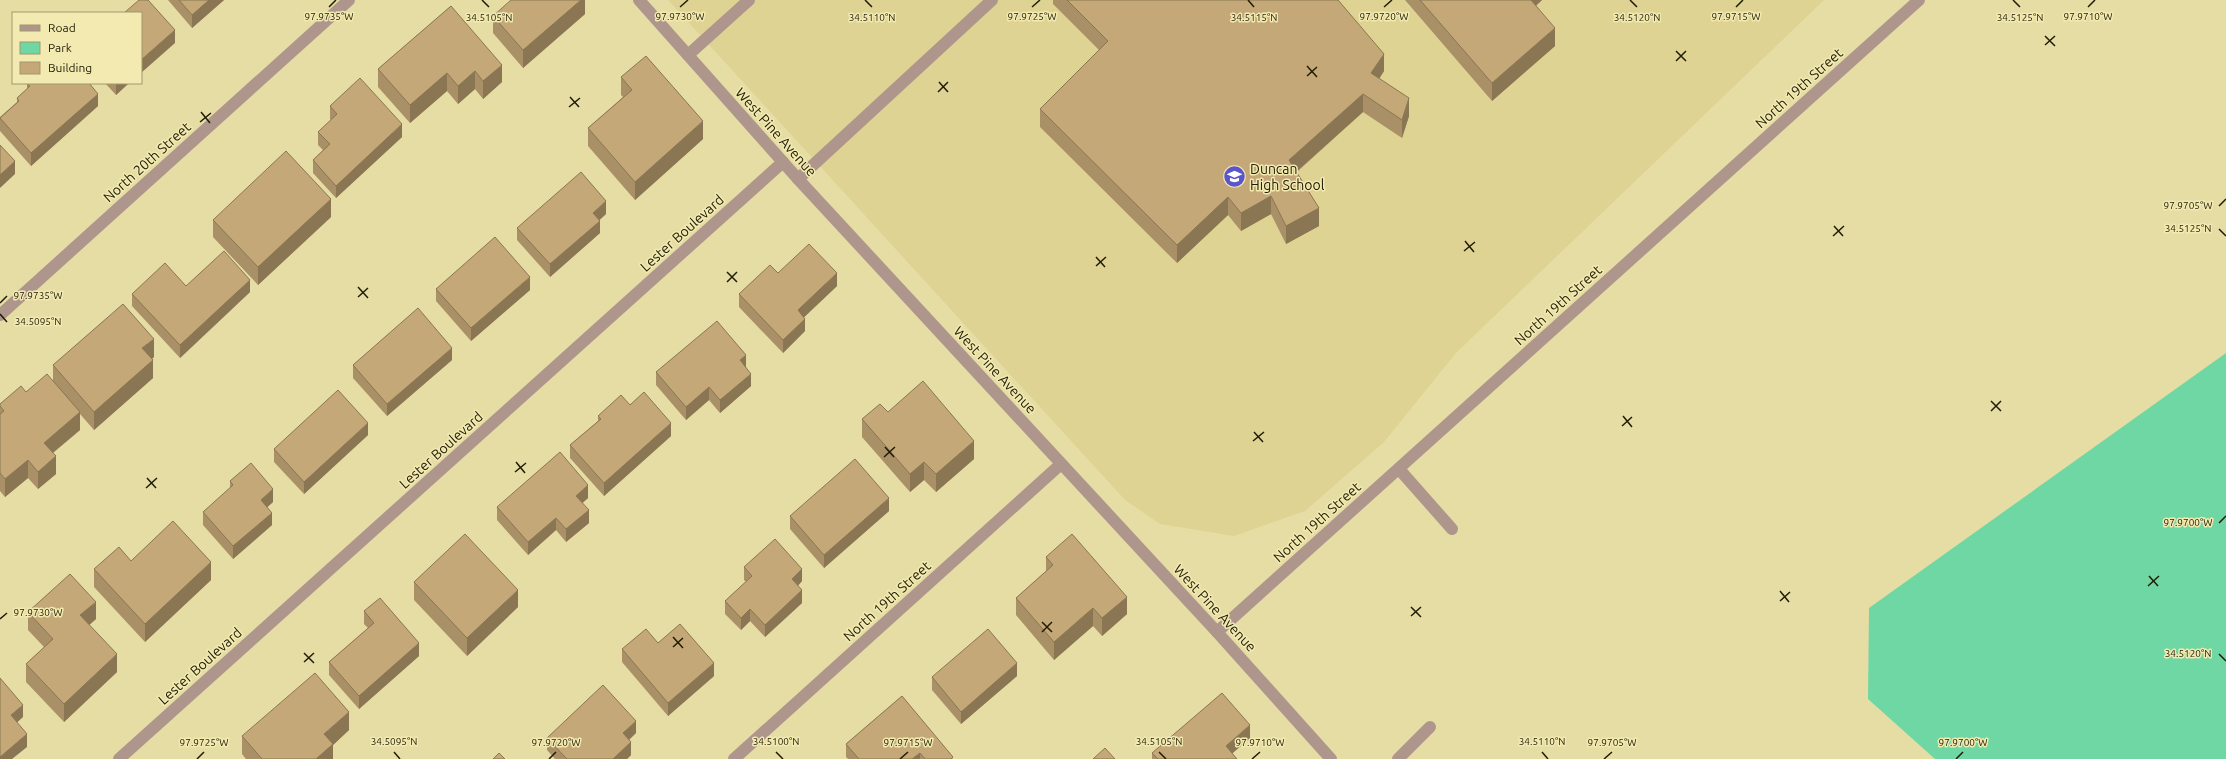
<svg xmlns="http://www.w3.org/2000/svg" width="2226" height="759" viewBox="0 0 2226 759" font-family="Ubuntu,sans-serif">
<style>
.built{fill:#ded393}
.green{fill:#6fd7a3}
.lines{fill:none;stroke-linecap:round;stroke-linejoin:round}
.minor{stroke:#af968d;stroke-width:12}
.wall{fill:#a99066}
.shaded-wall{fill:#8a7653}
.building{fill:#c5a877;stroke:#8a7653}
.ticks{fill:none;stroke:#201c06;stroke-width:1.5}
.labels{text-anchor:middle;stroke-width:3;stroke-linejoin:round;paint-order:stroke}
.street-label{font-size:14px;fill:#201c06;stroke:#f3eab1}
.poi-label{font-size:14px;fill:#201c06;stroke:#f3eab1;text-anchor:start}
.ticks-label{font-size:10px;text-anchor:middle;fill:#201c06;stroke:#f3eab1;stroke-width:3;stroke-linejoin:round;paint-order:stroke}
</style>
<rect width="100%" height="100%" fill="#e6dda5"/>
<!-- built -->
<path class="built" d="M668,0h1156l-368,353 -72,89 -79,69 -71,25 -74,-12 -35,-24z"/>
<!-- green -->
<path class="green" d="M2226,353v406h-291l-67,-60 1,-91z"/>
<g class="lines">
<!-- minor -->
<g class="minor">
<path d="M639,0l159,179 419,453 114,127"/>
<path d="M688,55l61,-55"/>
<path d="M798,179l194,-179"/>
<path d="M0,315l349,-315"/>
<path d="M1399,469l53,60"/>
<path d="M1217,632l702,-632"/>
<path d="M119,759l664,-597"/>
<path d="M734,759l327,-295"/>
<path d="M1398,759l32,-32"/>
</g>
</g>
<!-- wall -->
<g class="wall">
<path d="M168,0h56l-32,28z"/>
<path d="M585,0v14l-62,54 -30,-35v-17z"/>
<path d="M1053,0h285l46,71 -5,8 30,37 -7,22 -39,-26 -66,60 22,54 -33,18 -15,-30 -30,17 -13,-16 -51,48 -137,-136v-18l59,-59 -46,-46z"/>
<path d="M1405,0h137l-6,6 19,40 -63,55z"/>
<path d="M451,6l51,76 -19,17 -8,-10 -17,15 -11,-13 -37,32 -32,-36v-18z"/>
<path d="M621,77l82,62 -68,61 -47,-54v-18l35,-31 -2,-2z"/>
<path d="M105,83h24l-13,12z"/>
<path d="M27,84l71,22 -67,60 -31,-35v-14l17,-15v-4l10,-9z"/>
<path d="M330,106l72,31 -66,61 -23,-25v-13l10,-10 -5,-5v-13l13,-12 -1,-1z"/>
<path d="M606,214l-7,6 1,13 -50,44 -33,-37v-12z"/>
<path d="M331,217l-73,68 -45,-48v-17z"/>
<path d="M778,273l59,13 -33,31 1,14 -22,22 -44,-46v-13z"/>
<path d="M186,286l64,6 -70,66 -48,-52v-12z"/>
<path d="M436,289l94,1 -59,51 -35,-40z"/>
<path d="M154,357l-2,2 1,19 -59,52 -14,-16v16l-27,23 3,21 -18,15 -10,-11 -23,19 -5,-6v-87l26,-12 27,-11v-16z"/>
<path d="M452,360l-65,56 -34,-38v-13z"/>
<path d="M746,367l5,19 -31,27 -11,-13 -23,20 -30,-35v-13z"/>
<path d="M630,405l41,31 -67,60 -34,-38v-13l28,-24v-5z"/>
<path d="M888,412l86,47 -38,33 -12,-12 -14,12 -48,-55v-18z"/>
<path d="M368,435l-64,59 -30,-32v-13z"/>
<path d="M230,481l43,21 -6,5 5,18 -39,34 -30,-34v-13l27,-23z"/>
<path d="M588,498l-6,5 7,20 -23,19 -10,-12 -28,25 -31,-35v-13z"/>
<path d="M889,511l-65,57 -34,-39v-13z"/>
<path d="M1046,557l81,57 -25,22 -9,-10 -39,34 -38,-45v-17l30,-27z"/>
<path d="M131,561l80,19 -66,62 -51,-55v-18z"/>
<path d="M744,567l58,14 -4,5 4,17 -37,34 -15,-16 -9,9 -16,-16v-13l21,-19 -2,-2z"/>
<path d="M414,582l104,25 -51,49 -53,-56z"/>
<path d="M364,611l55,45 -60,53 -30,-34v-13l39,-34 -4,-4z"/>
<path d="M28,612l68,7 -7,6 28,47 -53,50 -38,-40v-18l18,-17 -16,-17z"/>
<path d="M658,643l56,33 -46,40 -46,-54v-13z"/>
<path d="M1017,676l-56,48 -29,-34v-13z"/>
<path d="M902,696l51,63h-105l-2,-2v-13z"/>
<path d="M349,730l-16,15v14h-87l-4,-5v-18z"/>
<path d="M636,733l-7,7 2,15 -4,4h-72l-8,-9v-12z"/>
<path d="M1250,738l-18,15 5,6h-85v-6z"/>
</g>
<!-- shaded-wall -->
<g class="shaded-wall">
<path d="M209,0h15l-32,28v-13z"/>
<path d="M581,0h4v14l-62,54v-18z"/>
<path d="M1527,0h15l-15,13z"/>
<path d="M1555,28v18l-63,55v-18z"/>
<path d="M175,30v13l-34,30v-13z"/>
<path d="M1384,54v17l-13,20v-18z"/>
<path d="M502,65v17l-19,17v-18z"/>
<path d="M475,71v18l-17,15v-18z"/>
<path d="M447,73v18l-37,32v-18z"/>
<path d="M116,83h13l-13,12z"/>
<path d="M98,94v12l-67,60v-13z"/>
<path d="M1363,94v18l-74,66v-18z"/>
<path d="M1409,98v18l-7,22v-18z"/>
<path d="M703,121v18l-68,61v-18z"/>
<path d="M402,124v13l-66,61v-12z"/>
<path d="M15,161v13l-15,14v-13z"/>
<path d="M1271,196v18l-30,17v-18z"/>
<path d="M1228,197v18l-51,48v-18z"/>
<path d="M331,199v18l-73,68v-18z"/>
<path d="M606,201v13l-13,12v-13z"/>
<path d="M1319,208v18l-33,18v-18z"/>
<path d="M600,221v12l-50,44v-13z"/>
<path d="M837,273v13l-39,37v-13z"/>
<path d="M530,277v13l-59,51v-13z"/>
<path d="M250,280v12l-70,66v-13z"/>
<path d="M805,319v12l-22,22v-13z"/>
<path d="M154,339v18l-12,9v-18z"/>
<path d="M452,348v12l-65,56v-12z"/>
<path d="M746,355v13l-6,-8z"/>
<path d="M153,360v18l-59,52v-18z"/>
<path d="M751,374v12l-31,27v-13z"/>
<path d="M709,387v13l-23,20v-13z"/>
<path d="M80,412v18l-36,30v-17z"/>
<path d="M368,423v12l-64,59v-12z"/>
<path d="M671,423v13l-67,60v-13z"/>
<path d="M974,441v18l-38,33v-18z"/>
<path d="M56,456v18l-18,15v-17z"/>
<path d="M28,460v18l-23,19v-18z"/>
<path d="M924,462v18l-14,12v-18z"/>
<path d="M588,485v13l-12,11v-13z"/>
<path d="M273,489v13l-12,11v-13z"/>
<path d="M889,498v13l-65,57v-13z"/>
<path d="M589,510v13l-23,19v-13z"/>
<path d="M272,513v12l-39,34v-13z"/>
<path d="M556,518v12l-28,25v-13z"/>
<path d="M211,562v18l-66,62v-18z"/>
<path d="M802,569v12l-10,11v-13z"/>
<path d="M518,590v17l-51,49v-18z"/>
<path d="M802,590v13l-37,34v-12z"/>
<path d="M1127,597v17l-25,22v-18z"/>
<path d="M96,602v17l-16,14v-18z"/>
<path d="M1093,608v18l-39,34v-18z"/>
<path d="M750,609v12l-9,9v-12z"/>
<path d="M419,643v13l-60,53v-13z"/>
<path d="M117,654v18l-53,50v-18z"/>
<path d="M714,663v13l-46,40v-13z"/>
<path d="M1017,663v13l-56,48v-12z"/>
<path d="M23,705v12l-12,11v-13z"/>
<path d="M349,712v18l-16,15v14h-17l8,-25z"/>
<path d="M636,721v12l-13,12v-12z"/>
<path d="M1250,725v13l-24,21v-13z"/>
<path d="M27,734v13l-15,12h-12v-2z"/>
<path d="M631,742v13l-4,4h-14z"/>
<path d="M920,753v6h-8z"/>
</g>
<!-- building -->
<g class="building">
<path d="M139,0h9l27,30 -34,30v-47h-17z"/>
<path d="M179,0h30l-17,15z"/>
<path d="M511,0h70l-58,50 -30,-34z"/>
<path d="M1067,0h271l46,54 -13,19 38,25 -7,22 -39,-26 -74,66 30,48 -33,18 -15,-30 -30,17 -13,-16 -51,48 -137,-136 68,-68z"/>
<path d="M1420,0h111l24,28 -63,55z"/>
<path d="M451,6l51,59 -19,16 -8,-10 -17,15 -11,-13 -37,32 -32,-36z"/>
<path d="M646,56l57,65 -68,61 -47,-54 44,-38 -11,-13z"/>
<path d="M360,78l42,46 -66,62 -23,-26 17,-16 -12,-12 19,-18 -7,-8z"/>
<path d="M28,83h61l9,11 -67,59 -31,-35 19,-17 -2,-3 13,-12 -3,-2z"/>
<path d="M0,145l15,16 -15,14z"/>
<path d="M286,151l45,48 -73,68 -45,-47z"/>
<path d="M581,172l25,29 -13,12 7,8 -50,43 -33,-36z"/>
<path d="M495,237l35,40 -59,51 -35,-39z"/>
<path d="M809,244l28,29 -39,37 7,9 -22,21 -44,-46 31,-29 8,8z"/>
<path d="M224,251l26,29 -70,65 -48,-51 33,-31 21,23z"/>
<path d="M123,304l31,35 -12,9 11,12 -59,52 -41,-47z"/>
<path d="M418,308l34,40 -65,56 -34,-39z"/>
<path d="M717,321l29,34 -6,5 11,14 -31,26 -11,-13 -23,20 -30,-35z"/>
<path d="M47,374l33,38 -36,31 12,13 -18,16 -10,-12 -23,19 -5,-6v-59l4,-3 -4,-5v-2l21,-18 5,6z"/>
<path d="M923,381l51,60 -38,33 -12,-12 -14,12 -48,-55 18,-15 8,8z"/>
<path d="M338,390l30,33 -64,59 -30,-33z"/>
<path d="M644,392l27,31 -67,60 -34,-38 31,-26 -3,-3 23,-21 9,10z"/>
<path d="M560,452l28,33 -12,11 13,14 -23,19 -10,-11 -28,24 -31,-35z"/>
<path d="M855,459l34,39 -65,57 -34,-39z"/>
<path d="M251,463l22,26 -12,11 11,13 -39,33 -30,-34 30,-27 -3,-4z"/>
<path d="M173,521l38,41 -66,62 -51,-55 25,-22 12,14z"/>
<path d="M465,534l53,56 -51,48 -53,-56z"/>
<path d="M1072,534l55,63 -25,21 -9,-10 -39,34 -38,-44 37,-33 -7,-8z"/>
<path d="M775,539l27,30 -10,10 10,11 -37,35 -15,-16 -9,9 -16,-17 27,-25 -8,-9z"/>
<path d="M70,574l26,28 -16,13 37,39 -53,50 -38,-40 27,-25 -25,-27z"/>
<path d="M380,598l39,45 -60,53 -30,-34 45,-39 -10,-12z"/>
<path d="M680,624l34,39 -46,40 -46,-54 24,-20 12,14z"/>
<path d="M988,629l29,34 -56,49 -29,-35z"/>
<path d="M315,673l34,39 -25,22 9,10 -17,15h-54l-20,-23z"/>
<path d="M0,678l23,27 -12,10 16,19 -27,23z"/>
<path d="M603,685l33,36 -13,12 8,9 -18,17h-46l-20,-21z"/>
<path d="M1222,693l28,32 -24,21 11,13h-79l-6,-6z"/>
<path d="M902,696l51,61 -2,2h-26l-5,-6 -8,6h-53l-13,-15z"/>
<path d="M1105,748l10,11h-22z"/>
<path d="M499,753l6,6h-12z"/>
</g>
<!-- ticks -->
<path class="ticks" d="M482,0l7,7M865,0l7,7M1248,0l6,7M1630,0l7,7M2013,0l7,7M329,7l7,-7M680,7l8,-7M1032,7l8,-7M1384,7l8,-7M1736,7l7,-7M2088,7l7,-7M2045,36l10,10M2045,45l10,-9M1676,51l10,10M1676,61l10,-10M1307,66l10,11M1307,76l10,-9M939,82l9,10M938,92l10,-10M570,97l9,10M569,107l11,-9M201,112l9,11M200,122l11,-9M2219,206l7,-7M1834,226l9,10M2219,229l7,7M1833,236l11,-10M1465,241l9,11M1464,251l11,-9M1096,257l9,10M1096,266l10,-9M727,272l10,10M727,282l10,-10M358,287l10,11M358,297l10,-9M0,303l7,-7M0,314l7,8M1991,401l10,10M1991,411l10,-10M1623,416l9,11M1622,426l10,-9M1254,432l9,10M1253,441l11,-9M885,447l9,10M884,457l11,-10M516,462l9,11M515,472l11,-9M147,478l9,10M146,488l11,-10M2219,523l7,-7M2149,576l9,10M2148,586l11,-10M1780,591l9,11M1780,601l10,-9M1411,607l10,10M1411,616l10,-9M0,619l7,-6M1042,622l10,10M1042,632l10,-10M673,637l10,11M673,647l10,-9M304,653l10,10M2219,654l7,7M304,662l10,-9M394,752l6,7M776,752l7,7M1159,752l7,7M1542,752l6,7M197,759l7,-7M549,759l7,-7M900,759l8,-7M1252,759l8,-7M1604,759l8,-7M1956,759l7,-7"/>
<!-- icons -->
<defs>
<symbol id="school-disc" viewBox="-11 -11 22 22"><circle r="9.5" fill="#5a55cd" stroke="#f3eab1"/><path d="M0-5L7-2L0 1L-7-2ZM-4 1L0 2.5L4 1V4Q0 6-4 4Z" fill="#fff"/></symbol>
</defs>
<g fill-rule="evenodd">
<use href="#school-disc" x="1222" y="164" width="25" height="25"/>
</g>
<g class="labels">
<!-- street labels -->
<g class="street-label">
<text transform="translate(1799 88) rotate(-42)" y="5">North 19th Street</text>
<text transform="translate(776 132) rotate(48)" y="5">West Pine Avenue</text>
<text transform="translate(147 162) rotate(-42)" y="5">North 20th Street</text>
<text transform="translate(682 233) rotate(-42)" y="5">Lester Boulevard</text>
<text transform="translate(1558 305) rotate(-42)" y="5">North 19th Street</text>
<text transform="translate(995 370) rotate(47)" y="5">West Pine Avenue</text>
<text transform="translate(441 450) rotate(-42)" y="5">Lester Boulevard</text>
<text transform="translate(1317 522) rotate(-42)" y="5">North 19th Street</text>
<text transform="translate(887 601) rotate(-42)" y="5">North 19th Street</text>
<text transform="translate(1215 608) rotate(47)" y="5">West Pine Avenue</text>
<text transform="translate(200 666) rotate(-42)" y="5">Lester Boulevard</text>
</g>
<!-- poi labels -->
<g class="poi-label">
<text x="1250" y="174">Duncan<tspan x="1250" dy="16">High School</tspan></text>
</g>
</g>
<g class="ticks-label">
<text x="680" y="20">97.9730°W</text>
<text x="329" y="20">97.9735°W</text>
<text x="1032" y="20">97.9725°W</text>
<text x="1384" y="20">97.9720°W</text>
<text x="1736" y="20">97.9715°W</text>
<text x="2088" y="20">97.9710°W</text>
<text x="489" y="21">34.5105°N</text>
<text x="872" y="21">34.5110°N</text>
<text x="1254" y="21">34.5115°N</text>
<text x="1637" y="21">34.5120°N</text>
<text x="2020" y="21">34.5125°N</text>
<text x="2188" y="209">97.9705°W</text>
<text x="2188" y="232">34.5125°N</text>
<text x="38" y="299">97.9735°W</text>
<text x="38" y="325">34.5095°N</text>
<text x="2188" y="526">97.9700°W</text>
<text x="38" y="616">97.9730°W</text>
<text x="2188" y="657">34.5120°N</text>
<text x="394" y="745">34.5095°N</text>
<text x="776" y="745">34.5100°N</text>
<text x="1159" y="745">34.5105°N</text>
<text x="1542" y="745">34.5110°N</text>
<text x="204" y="746">97.9725°W</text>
<text x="556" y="746">97.9720°W</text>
<text x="908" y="746">97.9715°W</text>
<text x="1260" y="746">97.9710°W</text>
<text x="1612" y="746">97.9705°W</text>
<text x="1963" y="746">97.9700°W</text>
</g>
<!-- legend -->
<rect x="12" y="12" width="130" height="72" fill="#f3eab1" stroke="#9f986d"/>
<rect x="20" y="25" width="20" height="6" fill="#af968d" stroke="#9f986d"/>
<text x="48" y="32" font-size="12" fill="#201c06">Road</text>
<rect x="20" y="42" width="20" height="12" fill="#6fd7a3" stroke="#9f986d"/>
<text x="48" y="52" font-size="12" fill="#201c06">Park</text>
<rect x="20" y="62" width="20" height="12" fill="#c5a877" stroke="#9f986d"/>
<text x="48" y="72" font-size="12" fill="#201c06">Building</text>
</svg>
